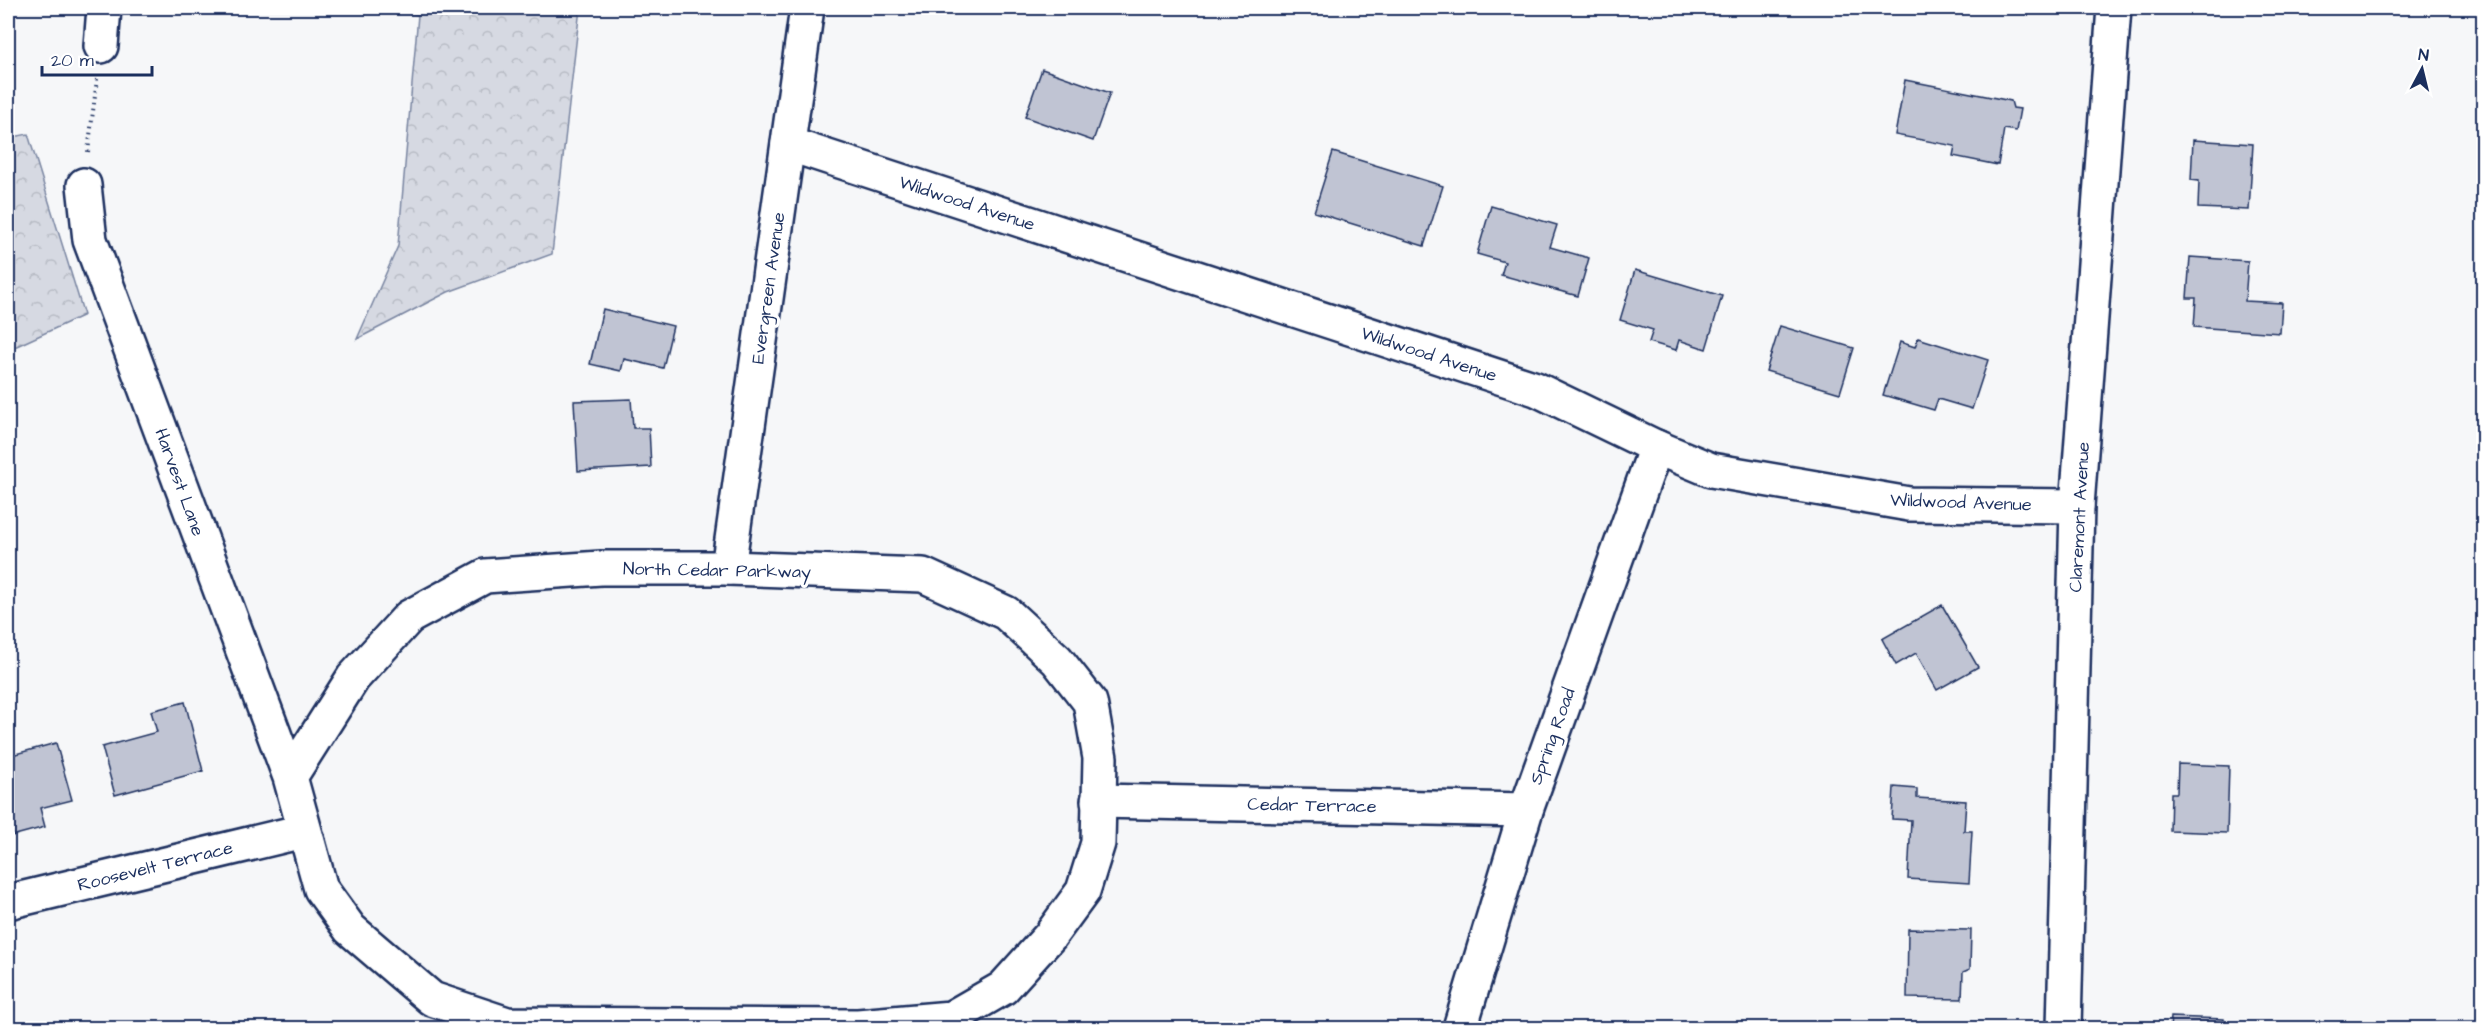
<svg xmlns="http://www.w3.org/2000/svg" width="2491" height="1036" viewBox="0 0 2491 1036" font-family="'Architects Daughter',sans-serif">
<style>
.forest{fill:url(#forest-crowns);stroke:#7884a0;stroke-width:1.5}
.building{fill:#c0c4d3;stroke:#1b2f5e;stroke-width:1.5}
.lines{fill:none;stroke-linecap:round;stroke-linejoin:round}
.minor-casing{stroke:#1b2f5e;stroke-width:38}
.path{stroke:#1b2f5e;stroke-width:4;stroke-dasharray:1.5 4.5;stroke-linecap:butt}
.minor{stroke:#fff;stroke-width:33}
.labels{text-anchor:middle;stroke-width:6;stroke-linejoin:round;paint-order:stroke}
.street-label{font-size:18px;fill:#1b2f5e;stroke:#fff}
</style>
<defs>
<pattern id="forest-crowns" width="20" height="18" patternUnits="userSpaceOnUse" patternTransform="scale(1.5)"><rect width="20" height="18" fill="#d6d9e2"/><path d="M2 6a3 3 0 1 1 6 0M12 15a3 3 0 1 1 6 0" fill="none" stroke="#b7bbc4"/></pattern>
</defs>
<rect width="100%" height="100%" fill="#f6f7f9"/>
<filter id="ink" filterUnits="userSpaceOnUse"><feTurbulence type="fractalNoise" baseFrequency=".0167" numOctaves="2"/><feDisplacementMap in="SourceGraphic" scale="12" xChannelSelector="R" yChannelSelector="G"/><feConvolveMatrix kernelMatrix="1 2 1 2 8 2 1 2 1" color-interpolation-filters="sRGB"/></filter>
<g filter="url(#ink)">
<!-- forest -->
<g class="forest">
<path d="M379,8h201l-28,246 -104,38 -91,47 41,-93 20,-231z"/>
<path d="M28,134l56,181 -76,35v-212z"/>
</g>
<!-- building -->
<g class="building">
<path d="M1042,69l68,24 -17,48 -68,-24z"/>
<path d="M1905,80l106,21 2,7 7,1 -4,22 -12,-2 -6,36 -45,-9 2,-10 -60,-11z"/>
<path d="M2193,140l60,4 -4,66 -51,-2 1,-27 -8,-1z"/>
<path d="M1333,152l110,34 -19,60 -110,-34z"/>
<path d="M1491,206l66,19 -7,22 39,11 -11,38 -77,-21 4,-13 -28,-8z"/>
<path d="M2190,257l58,4 -3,40 37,2 -2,30 -86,-6 2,-29h-9z"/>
<path d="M1635,270l87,26 -16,53 -27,-9 -3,10 -27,-8 4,-12 -33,-10z"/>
<path d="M603,309l70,17 -10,42 -39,-9 -3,12 -31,-7z"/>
<path d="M1780,326l74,22 -14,45 -74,-22z"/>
<path d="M1918,338l70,22 -16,49 -34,-10 -4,11 -51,-15 17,-53 15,5z"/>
<path d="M631,399l2,29h16l2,39 -73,4 -4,-70z"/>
<path d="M1942,605l36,62 -41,23 -21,-37 -20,12 -14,-26z"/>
<path d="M185,702l18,69 -88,24 -13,-48 55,-15 -6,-21z"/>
<path d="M56,743l16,57 -32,8 5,19 -37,10v-81z"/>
<path d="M2178,764l51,2 -2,67 -57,-2 1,-38h6z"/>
<path d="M1894,787l23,2v9l49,3 -2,30h8l-3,52 -61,-4 3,-59 -19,-1z"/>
<path d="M1908,929l63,1 -1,39 -7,3 -1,27 -55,-1z"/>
<path d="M2171,1017l53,2v9h-54z"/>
</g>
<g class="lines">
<defs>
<g id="minor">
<path d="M101,46l3,-38"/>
<path d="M788,144l748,245 120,58 55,23 198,34 168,2"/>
<path d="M84,185l6,55 200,537 31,112 29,40 82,70 75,25 351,2 93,-8 52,-30 47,-52 33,-45 15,-48 2,-85 -10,-56 -33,-42 -51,-47 -83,-38 -195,-7h-127l-116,8 -76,41 -56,61 -63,99"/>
<path d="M728,568l79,-560"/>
<path d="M1098,801l428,9"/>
<path d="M8,902l295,-71"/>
<path d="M1460,1028l66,-218 130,-363"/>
<path d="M2064,1028l13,-522 37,-498"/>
</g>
</defs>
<!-- minor casing -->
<use href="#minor" class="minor-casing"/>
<!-- path -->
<path class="path" d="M88,152l9,-73"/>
<!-- minor -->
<use href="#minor" class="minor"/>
</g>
</g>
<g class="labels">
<!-- street labels -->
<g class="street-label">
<text transform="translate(967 203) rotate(18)" y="6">Wildwood Avenue</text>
<text transform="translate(768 288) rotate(-82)" y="6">Evergreen Avenue</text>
<text transform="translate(1429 354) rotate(18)" y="6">Wildwood Avenue</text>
<text transform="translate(180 482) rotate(70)" y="6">Harvest Lane</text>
<text transform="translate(1961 502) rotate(2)" y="6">Wildwood Avenue</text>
<text transform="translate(2079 517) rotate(-87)" y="6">Claremont Avenue</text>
<text transform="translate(717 570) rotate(1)" y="6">North Cedar Parkway</text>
<text transform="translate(1552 736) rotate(-70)" y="6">Spring Road</text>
<text transform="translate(1312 805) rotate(1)" y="6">Cedar Terrace</text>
<text transform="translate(155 866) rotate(-14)" y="6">Roosevelt Terrace</text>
</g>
</g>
<!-- margin -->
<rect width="2491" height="1036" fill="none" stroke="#fff" stroke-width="30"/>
<rect x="15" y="15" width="2461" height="1006" fill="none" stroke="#1b2f5e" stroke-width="2" filter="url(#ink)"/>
<!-- north arrow -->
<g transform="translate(2422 69) rotate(7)" stroke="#ffffff" stroke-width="4.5" paint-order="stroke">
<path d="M0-4.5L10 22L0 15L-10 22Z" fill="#1b2f5e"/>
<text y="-9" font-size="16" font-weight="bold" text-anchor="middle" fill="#1b2f5e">N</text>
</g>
<!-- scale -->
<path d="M42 66v9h110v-9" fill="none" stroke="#1b2f5e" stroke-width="3"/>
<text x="51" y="66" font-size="18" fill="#1b2f5e" stroke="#ffffff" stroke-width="4.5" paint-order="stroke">20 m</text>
</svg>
